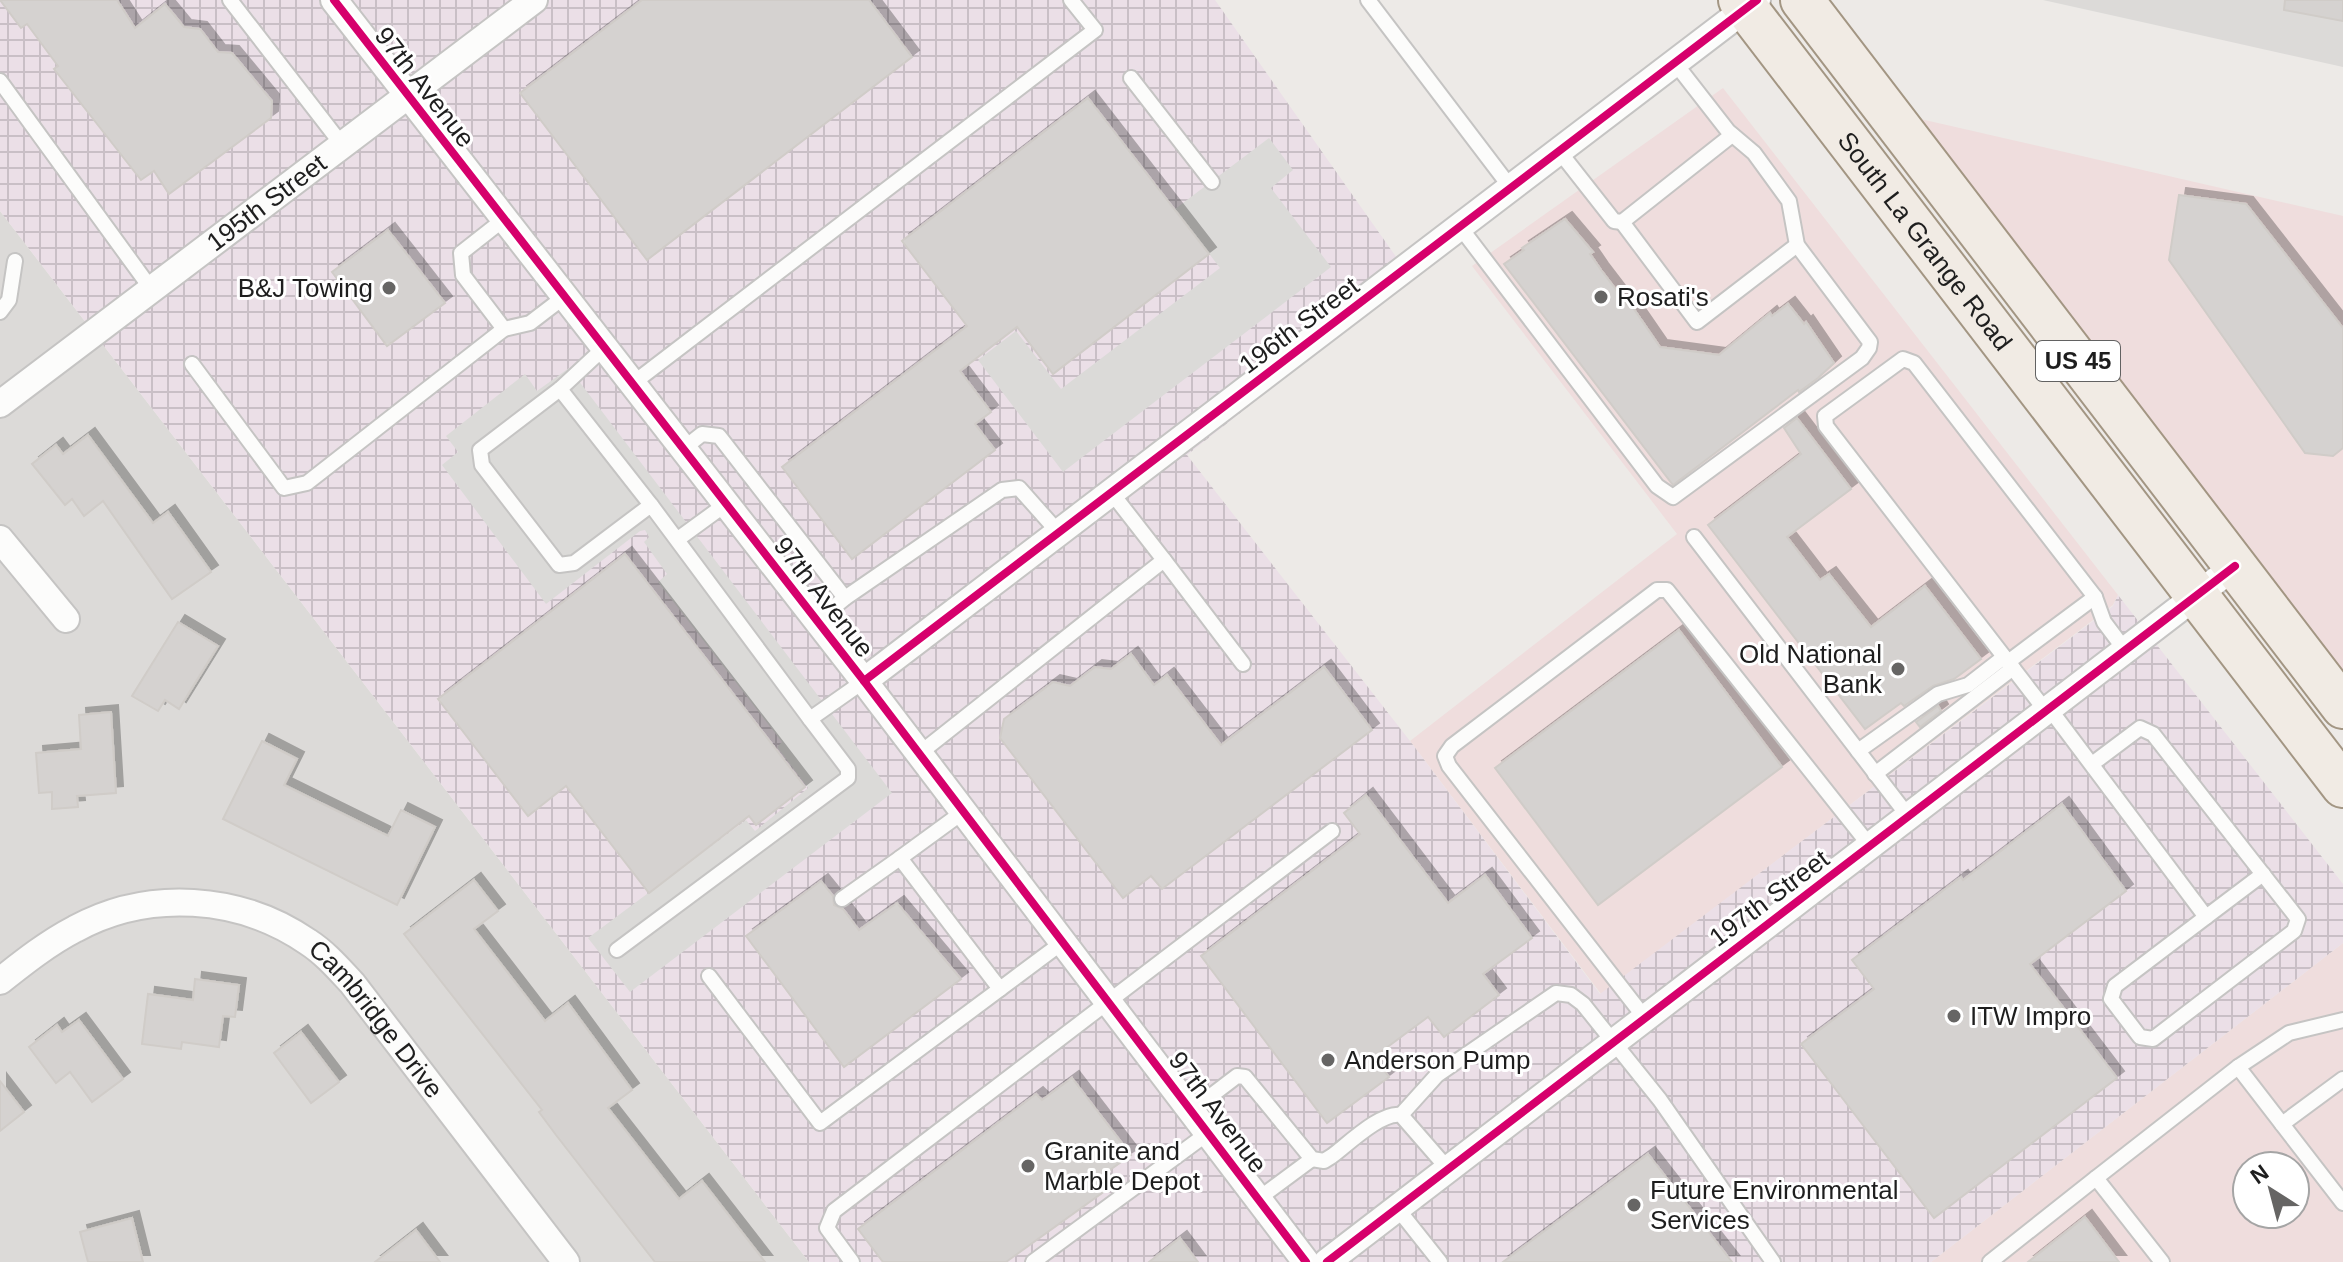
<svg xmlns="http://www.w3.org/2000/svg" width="2343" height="1262" viewBox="0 0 2343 1262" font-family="Helvetica,sans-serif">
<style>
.residential{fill:#dcdad8}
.commercial{fill:#efdddd;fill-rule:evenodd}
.industrial{fill:url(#industrial-grid)}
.religious{fill:#dbdad8}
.building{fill:#d5d2d0;stroke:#d0ccc8;stroke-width:2;filter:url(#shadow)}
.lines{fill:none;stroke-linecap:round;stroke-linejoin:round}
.lane-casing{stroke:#c5c4c3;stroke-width:18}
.street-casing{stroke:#c5c4c3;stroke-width:30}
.primary-casing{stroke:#a39683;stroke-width:46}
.lane{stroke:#fcfcfb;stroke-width:14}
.street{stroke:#fcfcfb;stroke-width:26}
.primary{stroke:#f1ebe4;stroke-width:42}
.cycleway-casing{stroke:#fff;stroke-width:13}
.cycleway{stroke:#d6006c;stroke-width:8}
.poi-dot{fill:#666564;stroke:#fff;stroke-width:3}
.labels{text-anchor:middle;stroke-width:6;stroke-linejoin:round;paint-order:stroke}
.shield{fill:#fff;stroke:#626262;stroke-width:2}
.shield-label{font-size:24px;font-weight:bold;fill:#1e1e1e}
.street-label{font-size:26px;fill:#1e1e1e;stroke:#fff}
.poi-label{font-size:26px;fill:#1e1e1e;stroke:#fff;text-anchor:start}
</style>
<defs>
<pattern id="industrial-grid" width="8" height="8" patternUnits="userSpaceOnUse" patternTransform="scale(2)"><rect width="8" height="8" fill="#ebdfe7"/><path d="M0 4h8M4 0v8" fill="none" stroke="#c9bfc6"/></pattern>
<filter id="shadow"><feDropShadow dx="7" dy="-7" stdDeviation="0" flood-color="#0004"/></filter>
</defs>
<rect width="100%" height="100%" fill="#edeae7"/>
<!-- residential -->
<g class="residential">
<path d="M2043,0h300v67l-192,-43z"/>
<path d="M0,211l809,1051h-809z"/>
</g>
<!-- commercial -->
<g class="commercial">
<path d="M1723,88l395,507 -5,10 -512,389 -191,-253 267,-207 -205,-268z"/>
<path d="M1903,115l440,101v476z"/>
<path d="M2343,943v319h-412zM2247,1166h48v48h-48z"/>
</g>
<!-- industrial -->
<path class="industrial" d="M0,0h1215l196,278 -224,177 223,286 190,253 513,-388 5,-11 225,289v59l-412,319h-1122l-809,-1051z"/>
<!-- religious -->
<g class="religious">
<path d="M1269,138l24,32 -22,18 60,79 -268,205 -85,-112 38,-29 45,58 159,-121 -45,-59z"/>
<path d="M569,368l323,425 -262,199 -42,-54 158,-118 9,11 53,-43 -31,-41 5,-5 -124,-160 9,-8 -23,-32 5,-5 -4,-7 -5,1 -94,73 -104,-139 16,-13 -12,-16 79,-62 12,17z"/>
</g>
<!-- building -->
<g class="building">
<path d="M0,0h117l18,28 30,-24 19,23 16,2 18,23 14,1 40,48 -1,17 -102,76 -15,-23 -13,9 -87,-111 4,-3 -31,-42 -6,4z"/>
<path d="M642,0h227l43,57 -265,203 -127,-167z"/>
<path d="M2285,0h58v21l-59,-11z"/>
<path d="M1088,98l121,156 -156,120 -36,-47 -57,44 31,41 -16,12 20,26 -143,109 -70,-92 185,-141 -65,-85z"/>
<path d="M2179,195l67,9 97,124v120l-10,8 -28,-3 -136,-193z"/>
<path d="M1565,219l28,33 -3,2 11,16 26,34 2,-2 31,45 59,8 51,-42 2,3 16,-12 16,20 2,-2 28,41 -16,15 -19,14 -1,-2 -125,95 -169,-221 20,-14 -2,-2z"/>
<path d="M388,230l57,73 -58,43 -55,-74z"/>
<path d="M1797,418l54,71 -64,48 33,43 9,-6 42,53 54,-41 56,73 -27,20 -21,7 -29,20 -3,-3 -36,26 -157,-204 93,-71 -17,-26z"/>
<path d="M88,435l65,88 15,-11 43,60 -39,27 -69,-98 -19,15 -12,-17 -7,6 -33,-41 24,-19 7,9z"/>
<path d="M625,554l180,233 -49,38 -7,-9 -100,77 -83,-107 -38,30 -90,-117z"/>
<path d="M178,622l40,24 -39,63 -14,-9 -7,11 -26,-15z"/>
<path d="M1679,630l103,137 -184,138 -103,-137z"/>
<path d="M1131,654l23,31 13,-10 54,70 103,-78 48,63 -210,159 -11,-13 -28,22 -123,-160 4,-19 49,-37 17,4 25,-19 16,2z"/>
<path d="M1938,706l3,5 -21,16 -4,-5z"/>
<path d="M111,712l5,81 -39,3 1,11 -26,2v-17l-13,1 -3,-40 45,-4 -2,-34z"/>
<path d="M262,741l35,18 -13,26 104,51 13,-26 34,17 -38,78 -174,-86z"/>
<path d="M1366,795l82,108 37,-28 47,63 -49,36 16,21 -55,42 -16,-20 -54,40 15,20 -62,46 -126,-167 159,-122 -16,-21z"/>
<path d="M2062,804l64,87 -96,73 87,114 -183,140 -133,-174 73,-55 -22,-29 109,-83 2,3z"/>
<path d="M474,880l24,31 -24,18 71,92 23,-18 64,87 -24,18 71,91 23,-18 63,81h-110l-99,-127 -17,-23 3,-2 -138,-176z"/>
<path d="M821,881l12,15 1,9 9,4 16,21 38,-27 64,76 -117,88 -98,-131z"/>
<path d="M195,979l44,6 -4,32 -12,-1 -4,31 -37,-5 -1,7 -39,-5 6,-50 45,6z"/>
<path d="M79,1020l44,59 -31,23 -22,-30 -14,11 -27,-36 28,-22 5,7z"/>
<path d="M301,1032l38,50 -28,21 -37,-50z"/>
<path d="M1072,1078l59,77 -31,22 9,11 -103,74h-123l-25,-33 178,-135 6,6z"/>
<path d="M0,1081l24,31 -24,19z"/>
<path d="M1648,1154l84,108h-229z"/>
<path d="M2085,1217l34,45h-91z"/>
<path d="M132,1218l11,44h-55l-8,-30z"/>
<path d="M416,1230l24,32h-65z"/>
<path d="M1180,1238l18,24h-49z"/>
</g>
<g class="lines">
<defs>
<g id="lane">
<path d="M230,0l113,146"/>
<path d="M1368,0l143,188"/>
<path d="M1131,78l81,104"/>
<path d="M0,81l152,209"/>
<path d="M1559,151l55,70 8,1 110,-87"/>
<path d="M503,220l-42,33 2,22 41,54 26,-6 34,-26"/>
<path d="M1622,222l75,100 100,-77"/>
<path d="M1460,227l197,259 16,11 189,-139 7,-10 1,-6 -73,-97 -8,-44 -35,-48 -26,-22 -53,-68"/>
<path d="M0,312l9,-12 6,-39"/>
<path d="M604,348l-44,41 -80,61 2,15 77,100 15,-2 77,-58 159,214"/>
<path d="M192,364l92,124 23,-5 197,-154"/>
<path d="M632,384l463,-354 -24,-30"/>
<path d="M560,389l91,116"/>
<path d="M683,449l19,-15 17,2 126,162"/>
<path d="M1694,537l214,279"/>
<path d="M678,539l48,-35"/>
<path d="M1164,560l79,104"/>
<path d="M817,621l28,-23 157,-108 17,-2 40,45"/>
<path d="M2008,662l87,-65"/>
<path d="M2049,708l157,209 -91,69 -4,13 29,38 13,2 141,-108 4,-12 -145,-185 -13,-6 -48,36"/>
<path d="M2046,711l-220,-285 -1,-10 78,-57 11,4 181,234 9,25 21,28"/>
<path d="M1858,751l80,-57 30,-9 36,-28"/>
<path d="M920,753l244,-193 -53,-68"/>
<path d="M1875,774l138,-106"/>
<path d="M963,812l-63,46 100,131 63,-47"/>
<path d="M842,899l58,-41"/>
<path d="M2206,917l57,-43"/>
<path d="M617,950l231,-172v-9l-38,-50 54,-38"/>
<path d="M709,976l111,147 180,-134"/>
<path d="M1645,1018l-196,-252 -4,-10 7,-10 205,-156h10l203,256"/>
<path d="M2238,1067l105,136"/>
<path d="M1191,1111l46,-35 8,1 67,82 12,2 8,-5c16,-12 50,-45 69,-41l47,54"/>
<path d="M1401,1115l36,-40 119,-82 15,2 12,9 77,96 113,162"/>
<path d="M2282,1124l61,-45"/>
<path d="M1258,1199l54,-40"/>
<path d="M1397,1208l43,54"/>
<path d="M852,1262l-25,-34 7,-17 498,-380"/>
<path d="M1033,1262l175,-129"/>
<path d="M1990,1262l106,-84"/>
<path d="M2162,1262l-66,-84 142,-111 51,-34 54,-13"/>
</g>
<g id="street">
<path d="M334,0l530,681 442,581"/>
<path id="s1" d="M0,404l534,-404"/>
<path d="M0,539l66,80"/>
<path d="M864,681l893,-681"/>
<path id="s2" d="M0,981c24,-19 48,-38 75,-52 73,-40 165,-34 233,13 17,11 30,26 44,41l214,279"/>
<path d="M1327,1262l908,-696"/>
</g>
<g id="primary">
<path id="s3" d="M1740,0l603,786"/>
<path d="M1802,0l541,707"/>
</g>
</defs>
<!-- lane casing -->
<use href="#lane" class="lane-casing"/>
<!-- street casing -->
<use href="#street" class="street-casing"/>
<!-- primary casing -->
<use href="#primary" class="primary-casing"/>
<!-- lane -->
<use href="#lane" class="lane"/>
<!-- street -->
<use href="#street" class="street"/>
<!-- primary -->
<use href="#primary" class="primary"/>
<defs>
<g id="cycleway">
<path d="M334,0l530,681 442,581"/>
<path d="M864,681l893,-681"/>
<path d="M1327,1262l908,-696"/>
</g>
</defs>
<!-- cycleway casing -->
<use href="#cycleway" class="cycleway-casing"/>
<!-- cycleway -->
<use href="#cycleway" class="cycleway"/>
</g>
<!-- markers -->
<g class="poi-dot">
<circle cx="389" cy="288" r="8"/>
<circle cx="1601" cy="297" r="8"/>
<circle cx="1898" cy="669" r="8"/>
<circle cx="1954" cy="1016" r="8"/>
<circle cx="1328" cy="1060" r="8"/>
<circle cx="1028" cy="1166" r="8"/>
<circle cx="1634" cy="1205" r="8"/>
</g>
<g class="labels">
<!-- shield labels -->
<rect class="shield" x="2036" y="341" width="84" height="40" rx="6"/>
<g class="shield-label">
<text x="2078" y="369">US 45</text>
</g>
<!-- street labels -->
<g class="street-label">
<text transform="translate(425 87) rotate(52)" y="9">97th Avenue</text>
<text dy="9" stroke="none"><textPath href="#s1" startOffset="334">195th Street</textPath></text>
<text dy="9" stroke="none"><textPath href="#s3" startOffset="304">South La Grange Road</textPath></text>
<text transform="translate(1299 325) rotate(-37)" y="9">196th Street</text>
<text transform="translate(824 597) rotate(52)" y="9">97th Avenue</text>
<text transform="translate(1769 898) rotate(-37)" y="9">197th Street</text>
<text dy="9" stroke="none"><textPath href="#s2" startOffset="440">Cambridge Drive</textPath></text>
<text transform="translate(1218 1112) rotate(53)" y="9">97th Avenue</text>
</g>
<!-- poi labels -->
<g class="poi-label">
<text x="373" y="297" text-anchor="end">B&amp;J Towing</text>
<text x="1617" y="306">Rosati's</text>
<text x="1882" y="663" text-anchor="end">Old National<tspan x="1882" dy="30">Bank</tspan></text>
<text x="1970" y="1025">ITW Impro</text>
<text x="1344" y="1069">Anderson Pump</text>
<text x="1044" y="1160">Granite and<tspan x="1044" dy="30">Marble Depot</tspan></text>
<text x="1650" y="1199">Future Environmental<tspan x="1650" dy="30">Services</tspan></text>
</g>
</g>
<!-- north arrow -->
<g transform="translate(2271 1190) rotate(324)"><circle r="38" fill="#ffffff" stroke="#a5a5a5" stroke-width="2"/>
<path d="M0-6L14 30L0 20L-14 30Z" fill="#666564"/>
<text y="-12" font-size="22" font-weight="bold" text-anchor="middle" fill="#1e1e1e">N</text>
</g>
</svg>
